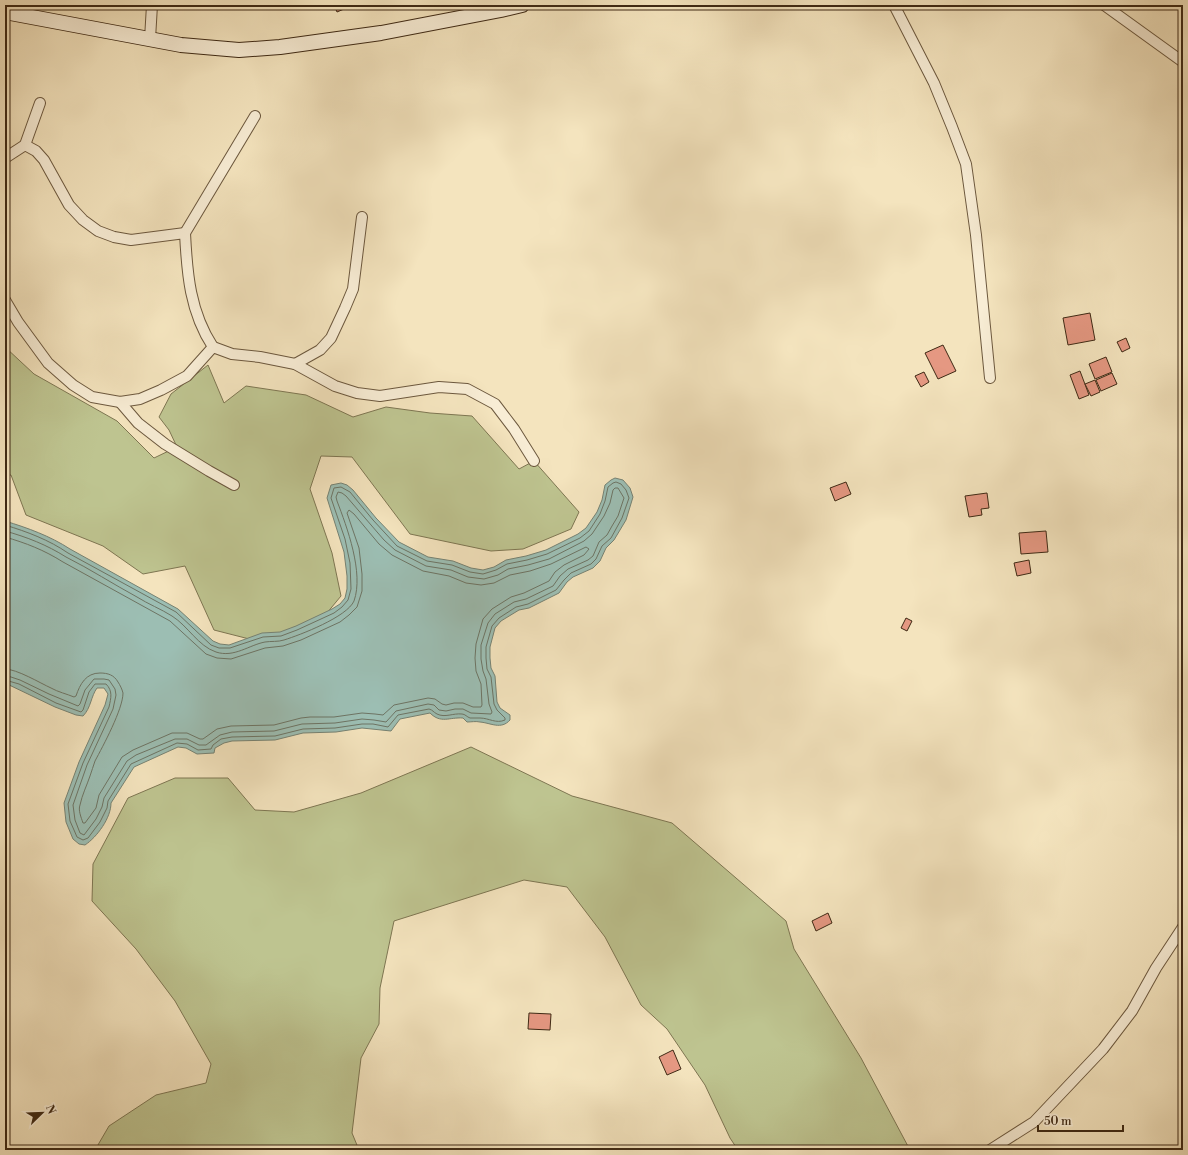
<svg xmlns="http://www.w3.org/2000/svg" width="1188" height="1155" viewBox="0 0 1188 1155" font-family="'Libre Bodoni',serif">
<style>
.green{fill:#bec490;stroke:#7e7652}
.water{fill:#9cbeb3;stroke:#768273}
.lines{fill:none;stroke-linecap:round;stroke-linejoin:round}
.shore{stroke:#6d7464;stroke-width:1}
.building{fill:#e59882;stroke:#3e2914}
.street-casing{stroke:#6c583e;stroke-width:12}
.secondary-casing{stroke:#3e2914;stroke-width:16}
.street{stroke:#f8edd5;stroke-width:10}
.secondary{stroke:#f8edd5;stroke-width:14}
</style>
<rect width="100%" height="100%" fill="#f4e4be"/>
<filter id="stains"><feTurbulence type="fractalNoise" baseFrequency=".005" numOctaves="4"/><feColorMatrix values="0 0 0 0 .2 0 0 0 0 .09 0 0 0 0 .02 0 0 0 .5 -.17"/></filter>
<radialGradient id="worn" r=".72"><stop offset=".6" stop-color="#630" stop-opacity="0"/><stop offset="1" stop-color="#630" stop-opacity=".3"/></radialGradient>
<!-- green -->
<g class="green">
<path d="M5,347l29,27 83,47 37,37 23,-11 -8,-17 -10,-13 12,-23 37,-29 16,38 22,-17 60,9 47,22 33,-10 44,6 42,3 47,53 15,-8 45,51 -8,17 -48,20 -32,2 -81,-17 -58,-77 -31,-1 -11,33 22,64 9,43 -29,35 -51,11 -47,-12 -29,-64 -42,8 -40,-28 -77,-31 -15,-40h-6z"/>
<path d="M471,747l101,49 100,27 114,98 8,28 67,109 49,92h-172l-8,-12 -25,-53 -38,-56 -26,-24 -36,-68 -38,-50 -43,-7 -130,41 -14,67 -1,36 -18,34 -9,75 7,17h-264l14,-24 47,-31 50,-12 5,-19 -36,-63 -39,-52 -44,-48 1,-37 35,-66 47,-20h53l27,32 39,2 67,-19z"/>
</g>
<!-- water -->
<path class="water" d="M615,478l8,2 7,8 3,9 -7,23 -12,20 -8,8 -6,13 -7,7 -20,9 -6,5 -8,11 -30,15 -10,2 -18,11 -6,7 -5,19v11l1,10 4,8 2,26 3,6 10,7v5c-9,10 -19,3 -30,2 -4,-1 -9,0 -13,0l-4,-4c-14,-1 -22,6 -33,-5l-30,6 -9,12 -29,-3 -26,4 -33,1 -28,7 -43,1 -8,2 -9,5 -1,5 -17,1 -11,-6 -8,-1 -44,20 -23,36c0,15 -14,34 -26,42l-6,-1 -6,-5 -7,-17 -2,-19 15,-41 26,-57 3,-11 -4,-6h-7c-6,8 -6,20 -14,28l-7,-1 -21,-8 -50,-24v-162c23,7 45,15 65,28l108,60 35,32 7,3 9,1 33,-12 18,-1 16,-6 36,-17 8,-5 5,-6 2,-9v-13l-3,-24 -17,-54 4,-13 10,-2 6,2 6,5 23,28 23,24 29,15 25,4 18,7 12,2 11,-3 12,-7 20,-4 20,-6 32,-16 8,-6 11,-16 5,-12 3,-15 6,-5z"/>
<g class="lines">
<!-- shore -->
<g class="shore">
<path d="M5,525c23,7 44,15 63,28l108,59 35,33 8,3h11l33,-11 18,-1 16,-6 37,-17 8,-6 6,-7 3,-11 -1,-26 -5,-24 -14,-41 3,-10 7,-1 9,5 23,28 24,26 30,15 25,4 18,7 13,2 13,-4 11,-6 20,-4 20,-6 33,-16 9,-7 11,-17 5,-13 3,-14 5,-4 3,-1 5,2 5,6 3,8 -7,20 -11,20 -9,8 -6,13 -5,5 -20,9 -7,7 -8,10 -28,14 -12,3 -17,11 -7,8 -6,21v11l1,11 4,8 3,27 3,6 8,8v2c-9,4 -16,-2 -25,-2 -3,0 -7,0 -10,0 -3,-1 -5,-4 -8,-4 -9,-1 -17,4 -25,0 -4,-2 -4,-4 -8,-5l-31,6 -10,12 -15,-3h-11l-27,4 -32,1 -28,7 -43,1 -11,2 -8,6 -2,4 -13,1 -11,-6 -10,-1 -46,21 -23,37 -1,7 -7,14 -12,16 -5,2 -6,-3 -3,-7 -4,-9 -2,-17 15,-41 26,-56c2,-9 4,-16 -3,-23h-11l-6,8 -6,18 -2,2 -25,-9 -37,-19 -14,-4"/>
<path d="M5,531c22,6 42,14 61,26 24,12 47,27 71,40 11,7 24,12 35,19 16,10 26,30 44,36 18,6 33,-7 49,-10 6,-1 13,0 19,-2 16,-5 63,-23 70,-39 10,-28 -7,-74 -17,-100l-1,-4 2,-5 4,1 4,3 38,44 11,10 31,16 25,4 17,7 16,2 14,-4 10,-6 20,-4 21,-6 35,-18 8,-7 12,-18 6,-13 3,-13 2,-2h3l6,10 -6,18 -6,10 -5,9 -8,7 -6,14 -5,4 -20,9 -8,7 -7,10 -27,13 -12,3 -19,12 -7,9 -7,22v14l2,12 3,8 3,25 3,8 -1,2 -20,-1 -8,-4h-8l-9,2 -7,-1 -5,-5 -6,-1 -32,7 -10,11 -12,-2 -12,-1 -27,4 -33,1 -28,7 -42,1 -12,3 -14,10h-7l-12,-6h-12l-39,16 -9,6 -23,37 -2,9 -6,12 -12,16 -4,-2 -5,-13 -2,-15 14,-40 26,-56 3,-14 -1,-6 -6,-9 -5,-1h-10l-9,11 -5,14 -2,2 -29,-12 -29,-14 -15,-5"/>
<path d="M5,537c21,6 39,13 58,25l107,59 36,33 11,4 14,1 34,-11 18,-2 18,-6 39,-18 9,-7 8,-8 5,-16v-17l-3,-26 -12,-35 2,-3 5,4 25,30 13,11 31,16 26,5 17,7 15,2 13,-2 16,-8 20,-4 21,-7 35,-17 3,2 -5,6 -20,10 -9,7 -6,9 -25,12 -13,4 -19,12 -9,10 -7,25 -1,14 1,13 5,13 1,21 -1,2h-8l-10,-4h-9l-8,2 -4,-1 -7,-5 -7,-1 -34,7 -11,10 -8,-1 -13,-1 -28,4h-24l-9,1 -27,7 -43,1 -14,3 -14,10h-3l-13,-6h-15l-39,17 -11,7 -23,38 -3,13 -11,15h-2c-2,-6 -5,-13 -3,-18 2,-10 7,-20 10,-29 2,-5 3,-10 5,-15 8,-15 28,-52 28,-68 -1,-4 -3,-8 -5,-11 -4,-7 -10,-9 -18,-9 -14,0 -20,11 -24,23l-2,1c-7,-3 -16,-5 -23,-9 -11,-5 -34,-19 -46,-19"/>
</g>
</g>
<!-- building -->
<g class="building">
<path d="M334,5h17v1l-14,6z"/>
<path d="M1090,313l5,27 -27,5 -5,-27z"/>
<path d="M1126,338l4,10 -8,4 -5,-10z"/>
<path d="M943,345l13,26 -18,8 -13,-26z"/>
<path d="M1106,357l6,15 -17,7 -6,-15z"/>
<path d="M1080,371l9,24 -10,4 -9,-24z"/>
<path d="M924,372l5,10 -8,5 -6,-11z"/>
<path d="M1112,373l5,11 -16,7 -5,-11z"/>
<path d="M1095,380l5,12 -9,4 -6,-12z"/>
<path d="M846,482l5,12 -16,7 -5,-13z"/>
<path d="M987,493l2,15 -8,1 1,6 -13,2 -4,-21z"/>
<path d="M1046,531l2,21 -27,2 -2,-21z"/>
<path d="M1029,560l2,13 -14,3 -3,-13z"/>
<path d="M906,618l6,3 -5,10 -6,-3z"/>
<path d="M828,913l4,10 -16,8 -4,-10z"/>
<path d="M529,1013l22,1 -1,16 -22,-1z"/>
<path d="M673,1050l8,19 -14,6 -8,-18z"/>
</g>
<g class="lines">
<defs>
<g id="street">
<path d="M894,5l40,78 18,44 14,37 10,71 14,143"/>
<path d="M1104,5l79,57"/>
<path d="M150,39l2,-34"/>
<path d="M25,145l15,-42"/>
<path d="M5,158l20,-13 11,6 8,9 25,45 14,15 15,11 16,6 17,3 54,-7c2,41 5,79 28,114"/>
<path d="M185,233l70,-117"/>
<path d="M5,300l13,22 30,41 25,22 19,12 28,5 20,-3 21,-9 26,-14 26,-29 19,7 28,3 35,7 40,22 22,7 23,3 59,-9 28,2 28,15 19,25 20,32"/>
<path d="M295,364l25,-14 11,-12 14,-30 8,-19 9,-72"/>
<path d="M120,402l18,21 27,21 44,27 25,14"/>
<path d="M990,1150l44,-28 69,-73 29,-38 24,-43 27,-41"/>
</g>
<path id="secondary" d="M5,12l176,33 58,5 41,-3 101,-14 120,-23 21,-5"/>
</defs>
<!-- street casing -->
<use href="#street" class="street-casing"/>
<!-- secondary casing -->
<use href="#secondary" class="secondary-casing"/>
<!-- street -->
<use href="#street" class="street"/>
<!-- secondary -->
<use href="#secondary" class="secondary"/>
</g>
<!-- margin -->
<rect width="1188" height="1155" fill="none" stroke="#f4e4be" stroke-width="20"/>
<rect x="6" y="6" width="1176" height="1143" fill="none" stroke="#3e2914" stroke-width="2"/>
<rect x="10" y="10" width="1168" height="1135" fill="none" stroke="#3e2914"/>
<!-- north arrow -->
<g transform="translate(42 1113) rotate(67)" stroke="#f8edd5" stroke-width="3" paint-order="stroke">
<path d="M0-3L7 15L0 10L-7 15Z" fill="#3e2914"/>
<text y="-6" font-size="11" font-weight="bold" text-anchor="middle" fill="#3e2914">N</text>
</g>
<!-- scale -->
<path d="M1038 1125v6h85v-6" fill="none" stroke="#3e2914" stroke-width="2"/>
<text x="1044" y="1125" font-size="12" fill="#3e2914" stroke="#f8edd5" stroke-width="3" paint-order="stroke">50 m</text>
<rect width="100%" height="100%" filter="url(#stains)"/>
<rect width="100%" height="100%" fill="url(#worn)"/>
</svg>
